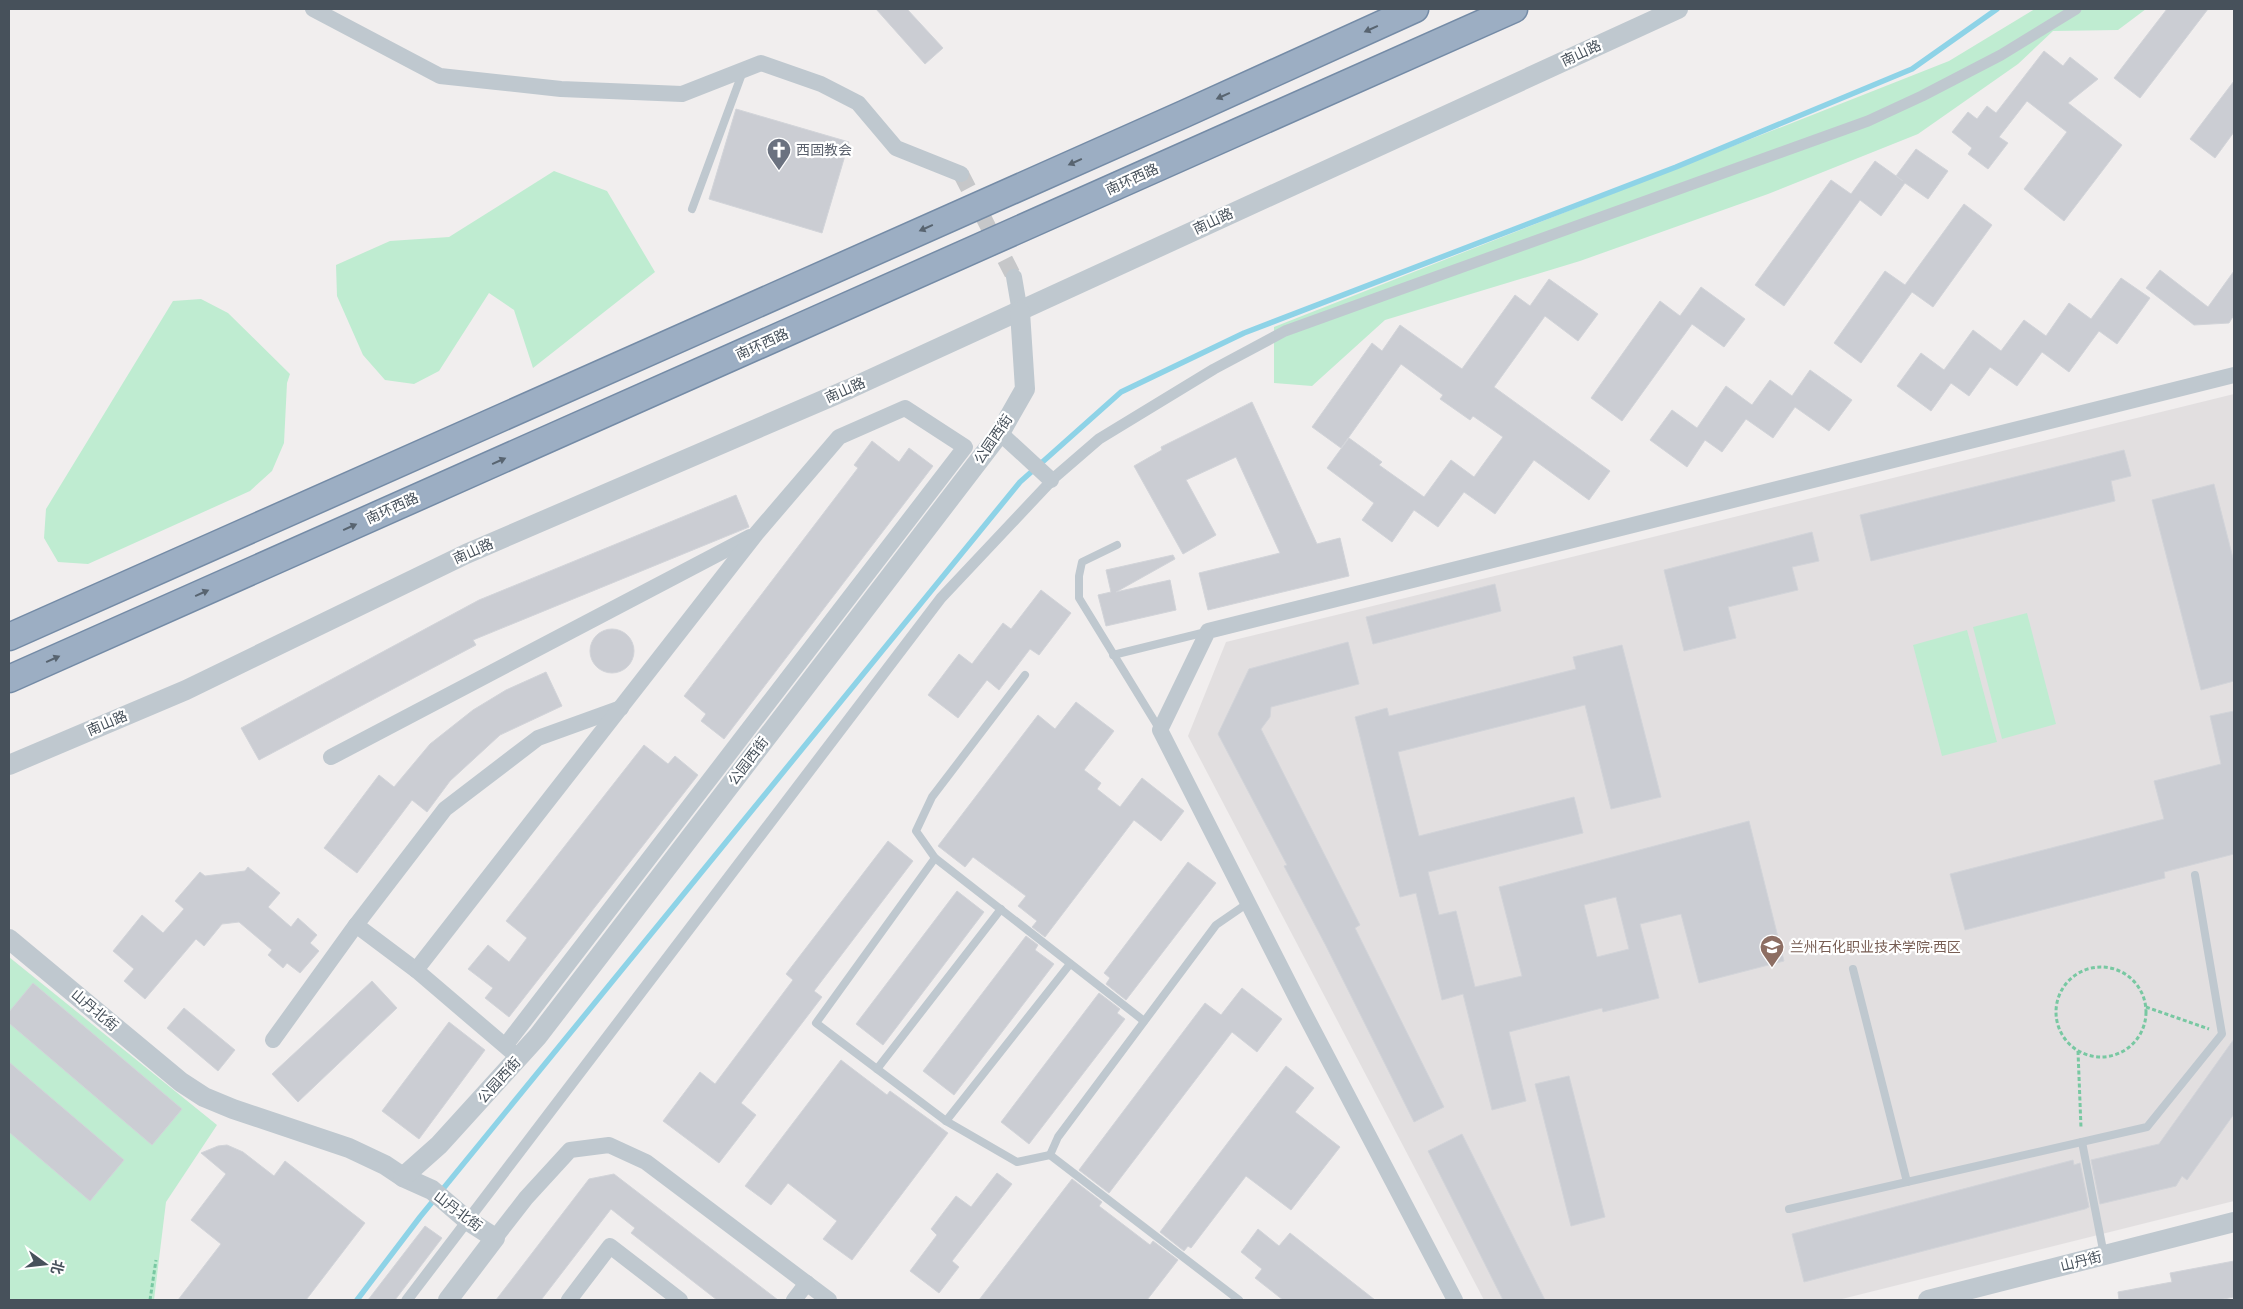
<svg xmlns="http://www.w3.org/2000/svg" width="2243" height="1309" viewBox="0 0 2243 1309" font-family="Poppins,'Noto Sans SC',sans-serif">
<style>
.education{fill:#e2dfe0}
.green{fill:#bfecd1}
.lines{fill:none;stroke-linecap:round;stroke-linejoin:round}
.stream{stroke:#8ed3e7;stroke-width:5.5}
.building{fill:#cbcdd3;stroke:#d2d4d9;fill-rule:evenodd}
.minor-tunnel{stroke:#c6c7c9;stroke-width:16;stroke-dasharray:16 8;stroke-linecap:butt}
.trunk-casing{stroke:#748ba6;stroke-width:29}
.path{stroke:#78c8a2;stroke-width:3;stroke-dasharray:4 2.5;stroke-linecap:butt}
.service{stroke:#bfc8cf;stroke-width:8}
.pedestrian{stroke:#bfc8cf;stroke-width:11}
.minor{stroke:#bfc8cf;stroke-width:16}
.tertiary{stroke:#bfc8cf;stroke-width:20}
.trunk{stroke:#9caec3;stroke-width:26}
.oneway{fill:#586470}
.labels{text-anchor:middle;stroke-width:4.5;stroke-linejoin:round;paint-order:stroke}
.street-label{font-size:14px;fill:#47515b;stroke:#fff}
.worship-label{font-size:14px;fill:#5b616d;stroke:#fff;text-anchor:start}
.education-label{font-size:14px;fill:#785e54;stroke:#fff;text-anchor:start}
</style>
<rect width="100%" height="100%" fill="#f1eeee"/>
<!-- education -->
<path class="education" d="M2234,394v807l-396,99h-354l-296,-564 38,-94z"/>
<!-- green -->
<g class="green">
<path d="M2035,9h111l-28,21 -65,1 -35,33 -100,70 -150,60 -188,67 -195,59 -73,66 -38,-3v-56l675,-266z"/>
<path d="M554,171l53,20 48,81 -122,96 -19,-58 -25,-17 -50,78 -25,13 -29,-4 -22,-25 -26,-59 -1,-31 54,-24 59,-4z"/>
<path d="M201,299l27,14 62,61 -3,9 -3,60 -12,28 -22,20 -162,73 -30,-2 -14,-24 2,-29 127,-208z"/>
<path d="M2027,613l29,111 -54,15 -29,-112z"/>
<path d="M1967,630l30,112 -55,14 -29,-111z"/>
<path d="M9,957l208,168 -51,77 -12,98h-145z"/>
</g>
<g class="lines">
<!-- stream -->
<path class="stream" d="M357,1300l63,-83 600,-735 101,-90 123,-59 432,-166 236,-98 85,-60"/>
</g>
<!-- building -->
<g class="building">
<path d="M876,9h31l36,39 -18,16z"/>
<path d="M2167,9h41l-68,89 -26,-20z"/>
<path d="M2044,51l19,15 7,-9 28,22 -30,24 54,42 -58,76 -40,-32 43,-57 -40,-31 -28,36 9,6 -20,26 -20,-15 4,-6 -20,-16 16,-20 9,7 10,-13 9,7z"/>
<path d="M2234,81v51l-19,26 -25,-19z"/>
<path d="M736,109l113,33 -27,91 -113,-34z"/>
<path d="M1916,149l32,22 -20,28 -23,-16 -24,33 -21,-16 -76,106 -29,-21 76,-105 20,14 24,-33 28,20 -7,-5z"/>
<path d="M1964,204l28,21 -59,82 -21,-15 -51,71 -27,-20 51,-72 20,14z"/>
<path d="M2160,270l48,37 26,-36v44l-5,8 -35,2 -48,-37z"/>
<path d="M2121,278l29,20 -33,46 -18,-13 -30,41 -27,-20 -25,34 -27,-19 -21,29 -18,-13 -20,28 -34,-25 24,-33 23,17 29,-40 28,21 23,-31 22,16 23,-33 22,16z"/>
<path d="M1549,279l49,35 -20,27 -33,-25 -51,71 116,84 -21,29 -55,-40 -39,54 -31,-22 -26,35 -24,-17 -22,32 -30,-22 12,-17 -47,-35 22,-30 33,24 -3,3 45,32 27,-37 23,17 29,-40 -30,-21 -3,4 -30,-21 3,-4 -42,-31 -60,84 -29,-21 60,-84 10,8 18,-26 62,44 53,-74 15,11z"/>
<path d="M1701,287l44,32 -21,28 -32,-23 -70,97 -31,-23 69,-97 20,15z"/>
<path d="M1810,370l42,30 -23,31 -34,-24 -22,31 -27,-19 -24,33 -17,-12 -18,27 -37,-27 22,-30 25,18 29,-42 26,19 18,-25 22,16z"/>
<path d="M1252,402l65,142 23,-6 9,38 -141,34 -9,-37 81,-20 -44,-96 -50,23 30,55 -33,19 -49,-88 28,-16 -1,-3z"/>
<path d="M872,441l27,21 10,-14 24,18 -209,273 -23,-18 5,-7 -22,-18 174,-228 -4,-3z"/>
<path d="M2124,450l7,26 -20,5 4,20 -244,60 -11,-46z"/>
<path d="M2214,484l20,78v119l-33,9 -49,-190z"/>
<path d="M736,495l13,32 -276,113 3,5 -217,115 -18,-32 238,-128z"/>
<path d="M1812,532l7,29 -27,6 6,23 -70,17 8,31 -52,13 -20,-81z"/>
<path d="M1173,555l2,4 -59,33 54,-12 6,30 -70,16 -8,-31 13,-3 -5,-22z"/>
<path d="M1495,584l6,27 -128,33 -7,-27z"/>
<path d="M1041,590l30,23 -32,42 -9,-6 -31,41 -12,-10 -29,38 -30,-23 31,-41 13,10 31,-41 8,6z"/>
<circle cx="612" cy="651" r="22"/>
<path d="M1348,642l11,42 -88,23 -1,10 -9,12 99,196 -5,3 89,179 -30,15 -89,-178 -41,-78 3,-1 -69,-131 31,-65z"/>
<path d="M1622,645l39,152 -50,12 -26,-104 -187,47 21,84 155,-39 9,36 -155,39 11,43 17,-4 19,76 47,-11 -23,-89 250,-66 35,140 -85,22 -18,-69 -41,10 19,74 -56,14 -1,-4 -93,24 17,69 -34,9 -29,-116 -21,6 -26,-107 -16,4 -45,-180 32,-9 2,8 187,-47 -3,-12zM1616,897l13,52 -32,8 -13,-52z"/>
<path d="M546,672l16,34 -62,29 -50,46 -23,31 -15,-12 -55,73 -33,-25 55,-73 15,12 36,-43 43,-34 33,-20z"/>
<path d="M1076,702l38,29 -30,39 17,13 -4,6 23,18 22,-29 42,33 -23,30 -27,-21 -89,117 -13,-10 5,-6 -19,-15 8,-10 -53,-39 -8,10 -27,-21 100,-131 17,14z"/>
<path d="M2234,711v143l-70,18 1,6 -200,52 -15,-56 214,-55 -10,-38 67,-17 -11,-48z"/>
<path d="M644,745l24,19 7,-8 23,19 -189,242 -24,-19 8,-10 -25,-19 20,-24 21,17 18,-24 -21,-17z"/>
<path d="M888,841l25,20 -99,130 8,6 -81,106 15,12 -37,48 -56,-42 37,-49 15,12 78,-104 -7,-6z"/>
<path d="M1188,862l28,21 -90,117 -20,-16 4,-6 -6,-5z"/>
<path d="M248,867l32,26 -12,14 23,20 7,-9 19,17 -7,8 9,8 -19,22 -13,-10 -4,5 -15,-13 4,-5 -33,-28 -17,2 -18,22 -8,-7 -51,60 -21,-18 10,-12 -21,-18 29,-36 21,18 21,-24 -9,-8 25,-29 5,4 40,-5z"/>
<path d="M957,891l27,21 -101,133 -27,-21z"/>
<path d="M1026,936l12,9 -3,5 19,14 -100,131 -31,-24z"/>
<path d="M372,981l25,27 -99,94 -26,-28z"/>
<path d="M33,983l149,126 -30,36 -143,-122v-11z"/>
<path d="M1242,988l40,31 -25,33 -25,-20 -123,161 -30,-23 126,-167 16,12z"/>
<path d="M1099,993l21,16 -3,4 8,6 -96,125 -28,-22z"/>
<path d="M184,1008l51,42 -17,21 -51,-43z"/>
<path d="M449,1022l36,28 -66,89 -37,-28z"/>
<path d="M2234,1039v75l-47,66 -5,-4 -6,10 -76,18 -9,-44 68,-16z"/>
<path d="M841,1060l46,35 3,-4 58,42 -96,127 -29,-21 14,-18 -49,-38 -17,22 -26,-19z"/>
<path d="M9,1062l115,98 -34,41 -81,-69z"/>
<path d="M1286,1066l28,22 -19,24 45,35 -49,63 -45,-34 -55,72 -3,-2 -4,5 -24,-19z"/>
<path d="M1569,1076l36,141 -34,9 -36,-142z"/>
<path d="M1462,1134l83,166h-42l-75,-149z"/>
<path d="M227,1145l16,7 31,24 11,-15 80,62 -59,77h-128l43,-56 -30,-24 35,-46 -25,-21 17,-7z"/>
<path d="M2073,1160l1,5 6,-2 9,44 -4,2 -281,73 -12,-48z"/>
<path d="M997,1173l15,11 -60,77 7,6 -20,26 -29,-22 27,-36 -6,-6 25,-33 15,11z"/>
<path d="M614,1174l164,126h-61l-86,-67 4,-5 -24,-19 -70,91h-45l93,-121z"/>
<path d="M1072,1179l30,23 -3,4 51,39 3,-4 25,19 -31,40h-168z"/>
<path d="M425,1226l17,12 -47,62h-27z"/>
<path d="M1258,1229l21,17 11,-13 85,67h-92l-28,-22 7,-9 -21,-17z"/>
<path d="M2234,1261v36l-16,3h-99l-1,-8 54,-10 -2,-9z"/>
</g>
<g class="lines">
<!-- minor-tunnel -->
<path class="minor-tunnel" d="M961,174l53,103"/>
<defs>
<g id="trunk">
<path d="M9,637l1175,-523 231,-105"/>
<path d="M9,679l1505,-670"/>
</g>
</defs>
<!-- trunk casing -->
<use href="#trunk" class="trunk-casing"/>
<!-- path -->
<g class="path">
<circle cx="2101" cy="1012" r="45"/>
<path d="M2146,1007l63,22"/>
<path d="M2078,1051l3,77"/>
<path d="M150,1300l6,-40"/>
</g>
<!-- service -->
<g class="service">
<path d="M692,209l51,-138"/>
<path d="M1117,545l-35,17 -3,14v22l81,132"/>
<path d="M1113,655l93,-23"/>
<path d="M1025,675l-93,122 -16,34 19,27 209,163"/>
<path d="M935,858l-119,165 130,98 71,41 33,-7 189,145"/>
<path d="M1853,969l54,213"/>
<path d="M877,1069l124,-160"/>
<path d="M946,1121l124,-157"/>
<path d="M2082,1142l22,113"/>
<path d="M1050,1155l8,-18 158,-212 32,-22"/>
<path d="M1789,1209l358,-82 75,-93 -27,-159"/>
</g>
<!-- pedestrian -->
<path class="pedestrian" d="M407,1300l534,-702 114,-121 44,-38 115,-70 71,-38 583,-210 54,-25 79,-41 75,-46"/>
<!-- minor -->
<g class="minor">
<path d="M313,9l127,67 121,13 121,5 79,-31 60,21 37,19 38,45 65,26"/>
<path d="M1014,277l6,35"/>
<path d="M1000,433l51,47"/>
<path d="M331,757l419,-220"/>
<path d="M416,970l-60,-45 89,-116 93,-71 83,-30"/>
<path d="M273,1040l83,-115"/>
<path d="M505,1046l-89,-76 340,-436 83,-97 66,-29 60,39 -460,599 14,12"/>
<path d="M495,1238l31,-40 44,-48 39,-5 37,17 183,138"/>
<path d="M569,1300l41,-54 70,54"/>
<path d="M794,1300l13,-17"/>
<path d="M1455,1300l-154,-293 -141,-277 48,-99 1026,-256"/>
</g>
<!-- tertiary -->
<g class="tertiary">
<path d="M9,765l177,-75 280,-136 383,-165 829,-380"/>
<path d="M9,939l172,143 23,15 29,12 116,39 36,17 18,12 29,13 35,30 28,18 -47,62"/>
<path d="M403,1177l36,-32 99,-109 462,-603 25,-44 -5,-77"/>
<path d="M1928,1300l306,-78"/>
</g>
<!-- trunk -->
<use href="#trunk" class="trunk"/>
</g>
<!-- one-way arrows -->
<defs><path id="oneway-solid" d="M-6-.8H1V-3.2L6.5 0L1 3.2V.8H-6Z" transform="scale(1.25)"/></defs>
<g class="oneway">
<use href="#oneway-solid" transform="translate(1371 29) rotate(156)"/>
<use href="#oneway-solid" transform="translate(1223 96) rotate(156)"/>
<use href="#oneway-solid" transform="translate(1075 162) rotate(156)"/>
<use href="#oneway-solid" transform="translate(926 228) rotate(156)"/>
<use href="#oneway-solid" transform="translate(499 461) rotate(-24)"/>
<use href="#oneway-solid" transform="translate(350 527) rotate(-24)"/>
<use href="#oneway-solid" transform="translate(202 593) rotate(-24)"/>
<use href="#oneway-solid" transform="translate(53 659) rotate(-24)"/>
</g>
<!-- icons -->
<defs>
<symbol id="church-pin" viewBox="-11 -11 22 30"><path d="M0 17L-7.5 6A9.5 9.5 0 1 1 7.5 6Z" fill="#6b7280" stroke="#fff"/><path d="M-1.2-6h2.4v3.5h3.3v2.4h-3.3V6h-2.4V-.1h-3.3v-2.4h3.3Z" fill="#fff"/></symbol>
<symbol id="university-pin" viewBox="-11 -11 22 30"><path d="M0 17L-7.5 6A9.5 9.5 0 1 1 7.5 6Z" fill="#8d6e63" stroke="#fff"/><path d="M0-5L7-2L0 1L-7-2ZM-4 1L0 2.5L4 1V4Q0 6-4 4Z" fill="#fff"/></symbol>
</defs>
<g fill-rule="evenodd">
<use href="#church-pin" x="765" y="136" width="28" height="38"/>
<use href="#university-pin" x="1758" y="933" width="28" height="38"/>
</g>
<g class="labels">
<!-- street labels -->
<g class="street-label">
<text transform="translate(1581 53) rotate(-25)" y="5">南山路</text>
<text transform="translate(1132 179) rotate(-24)" y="5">南环西路</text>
<text transform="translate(1213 221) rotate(-25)" y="5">南山路</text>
<text transform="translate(762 344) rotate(-24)" y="5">南环西路</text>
<text transform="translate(845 390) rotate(-24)" y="5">南山路</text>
<text transform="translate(993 439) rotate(-56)" y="5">公园西街</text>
<text transform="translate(392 508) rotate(-24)" y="5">南环西路</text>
<text transform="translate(473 551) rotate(-24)" y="5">南山路</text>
<text transform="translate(107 723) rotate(-23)" y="5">南山路</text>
<text transform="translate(748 761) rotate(-53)" y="5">公园西街</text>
<text transform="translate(95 1010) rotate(40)" y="5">山丹北街</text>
<text transform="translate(499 1080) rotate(-48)" y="5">公园西街</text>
<text transform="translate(458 1211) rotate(37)" y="5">山丹北街</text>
<text transform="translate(2081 1261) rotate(-14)" y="5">山丹街</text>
</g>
<!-- worship labels -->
<g class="worship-label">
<text x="796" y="155">西固教会</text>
</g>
<!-- education labels -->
<g class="education-label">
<text x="1790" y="952">兰州石化职业技术学院·西区</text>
</g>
</g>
<!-- border -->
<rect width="2243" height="1309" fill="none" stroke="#47515b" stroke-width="20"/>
<!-- north arrow -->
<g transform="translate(45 1264) rotate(105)" stroke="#ffffff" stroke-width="4" paint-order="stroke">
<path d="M0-4L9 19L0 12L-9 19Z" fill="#47515b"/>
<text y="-8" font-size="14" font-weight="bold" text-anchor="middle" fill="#47515b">北</text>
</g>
</svg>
